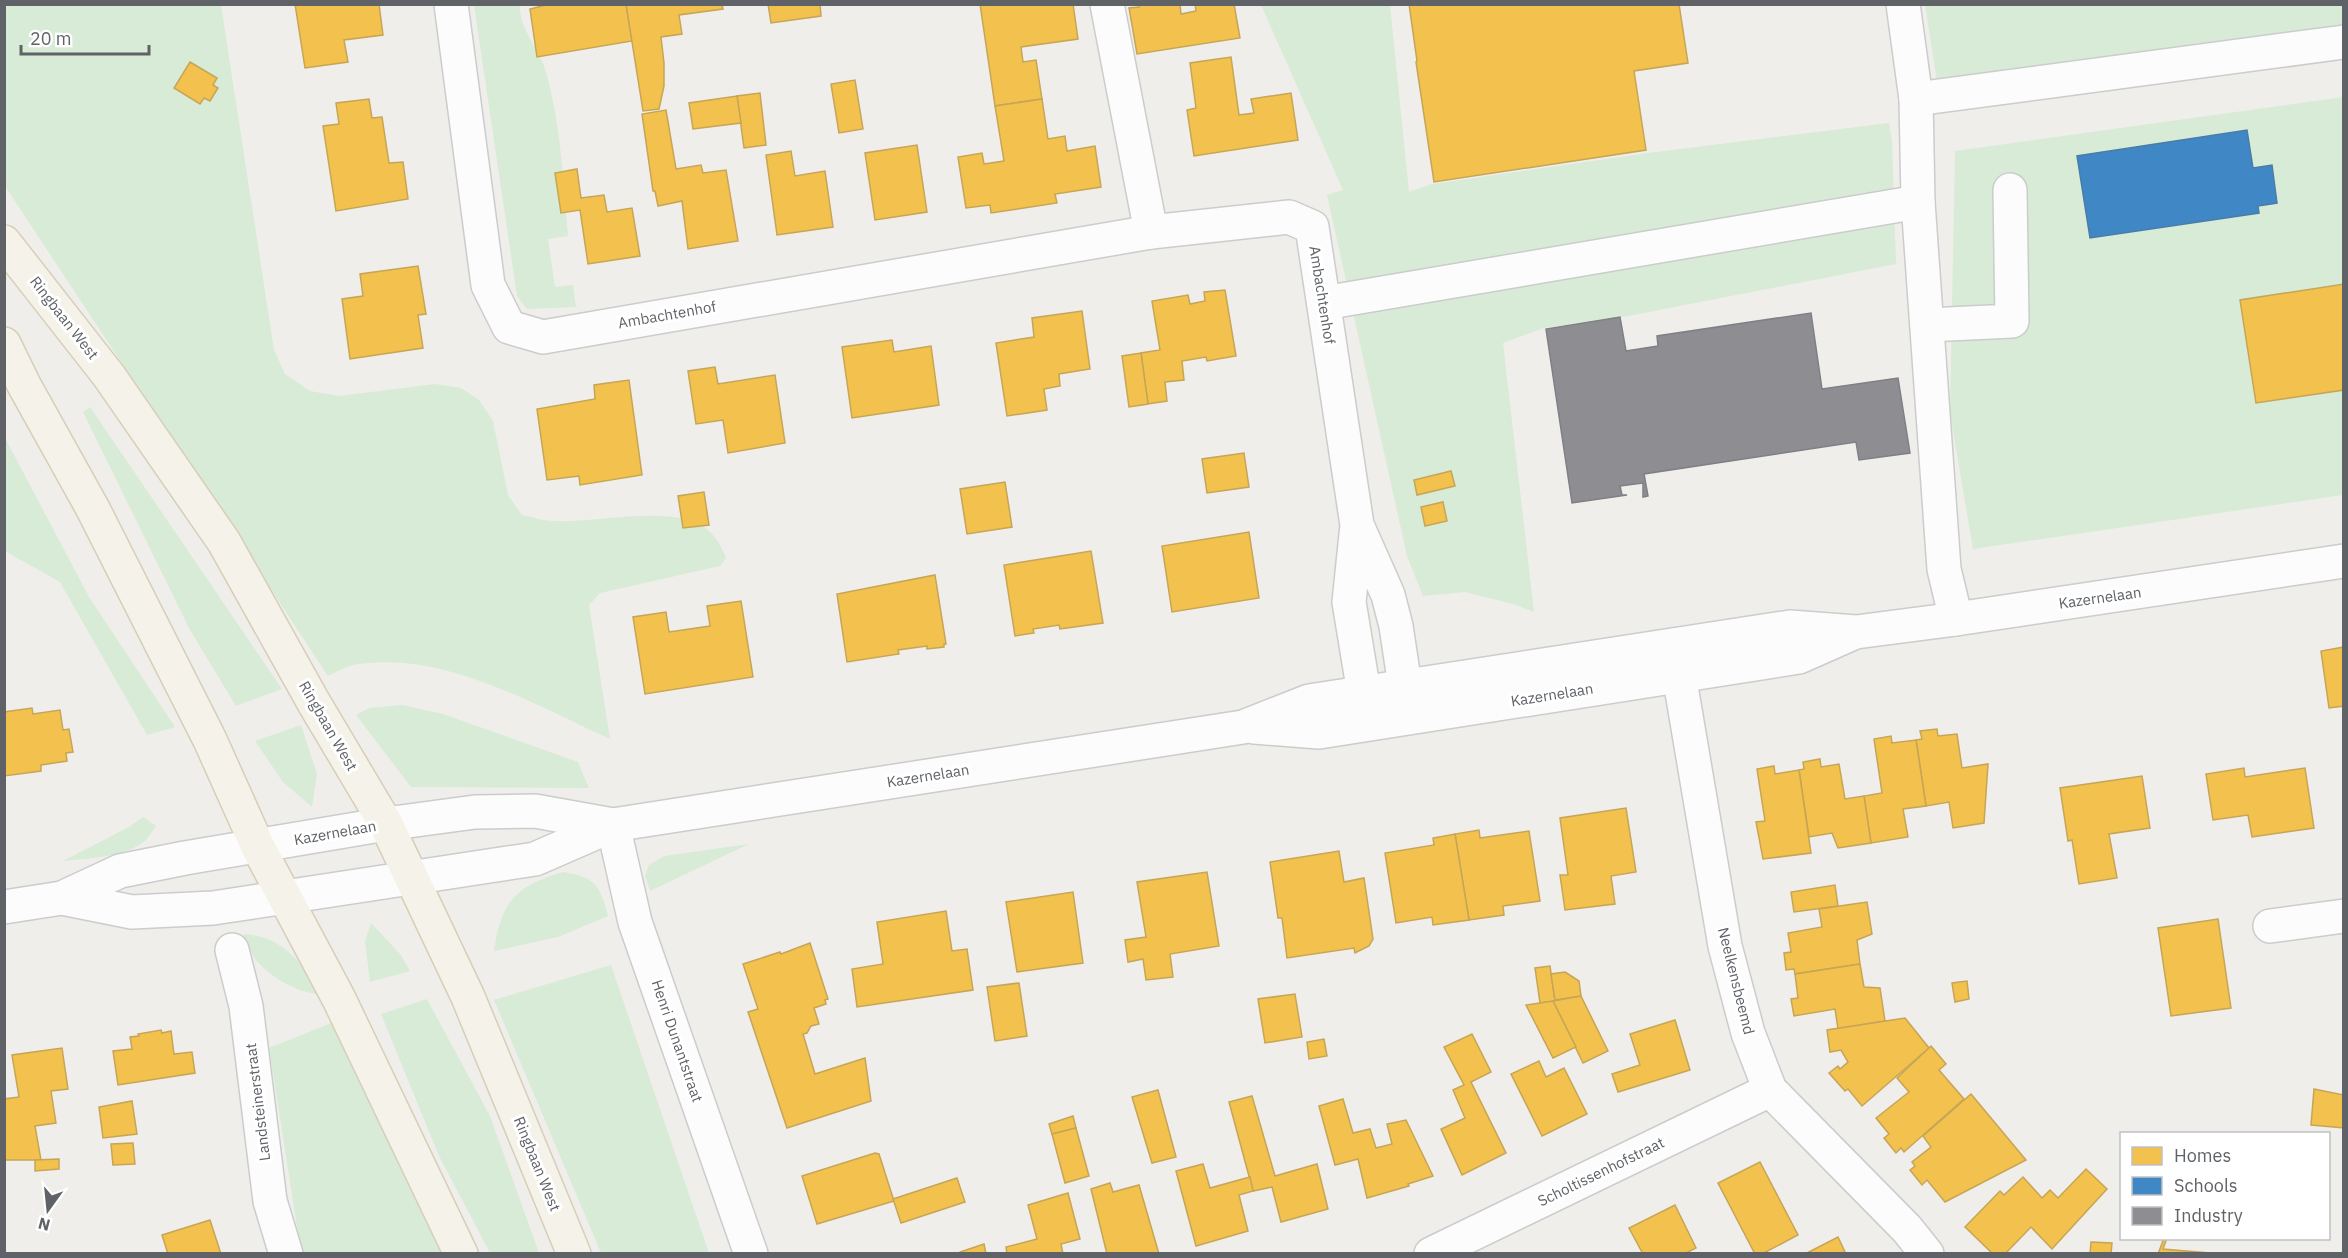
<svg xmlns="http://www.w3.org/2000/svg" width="2348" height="1258" viewBox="0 0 2348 1258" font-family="'IBM Plex Sans',sans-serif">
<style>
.green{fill:#d8ebd6}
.homes{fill:#f2c14e;stroke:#c6a556;stroke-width:1.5}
.schools{fill:#3f88c5;stroke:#497da9;stroke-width:1.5}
.industry{fill:#8d8d92;stroke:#7f8085;stroke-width:1.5}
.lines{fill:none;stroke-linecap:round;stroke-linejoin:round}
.minor-casing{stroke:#cbcccc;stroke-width:36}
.major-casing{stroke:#d7ceb8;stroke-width:36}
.minor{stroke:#fdfcfc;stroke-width:33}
.major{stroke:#f4f2e9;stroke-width:33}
.labels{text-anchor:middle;stroke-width:6;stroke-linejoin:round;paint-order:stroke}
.street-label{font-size:15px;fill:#5f6368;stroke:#fff}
</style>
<rect width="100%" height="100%" fill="#efeeea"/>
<!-- green -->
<g class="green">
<path d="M4,5h217l53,345 11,24 25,17 29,5 96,-12 26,4 18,12 14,21 15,74 14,20c10,2 21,6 32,6 42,2 104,-14 143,2 15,7 24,21 29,35l-6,8 -120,27 -11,12 21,134c-76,-35 -170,-90 -257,-74 -8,2 -17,7 -25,11l-323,-490z"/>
<path d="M474,5h46c-1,25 20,44 26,67 15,53 17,109 22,164l-20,3 7,48 18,-2 3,22 -49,2 -10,-13z"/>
<path d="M1261,5h129l19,187 23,-8 216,-31 241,-30 3,18 4,123 -273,53 -79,11 -41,15 31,269 -21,-8 -48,-12 -42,4 -16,-40 -80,-361 16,-5z"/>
<path d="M1925,5h418v29l-405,54z"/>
<path d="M2343,97v398l-370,54 -23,-136 5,-262z"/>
<path d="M90,407l192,282 -46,17 -46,-76 -107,-218z"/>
<path d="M4,436l85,161 86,130 -28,8 -87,-153 -55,-31z"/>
<path d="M402,705l41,9 135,48 11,26 -178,-1 -55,-72 13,-7z"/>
<path d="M301,725l16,49 -5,33 -29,-25 -28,-41z"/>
<path d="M143,817l13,9c-3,4 -7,11 -11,15 -22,17 -55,17 -82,20l66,-34z"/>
<path d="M749,844l-99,47 -5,-15 4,-11 15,-9z"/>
<path d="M563,872c32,5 37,13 45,44l-50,21 -64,14c7,-49 21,-65 69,-79z"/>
<path d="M371,923l29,31 10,17 -40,11 -5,-41z"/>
<path d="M243,934c37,2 61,27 75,60 -22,-2 -48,-17 -62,-34 -5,-7 -9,-18 -13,-26z"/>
<path d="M611,965l98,288h-108l-107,-253z"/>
<path d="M427,999l63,117 49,137h-49l-51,-97 -58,-142z"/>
<path d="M334,1022l24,58 84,173h-139l-3,-7 -31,-198z"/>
</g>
<!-- homes -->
<g class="homes">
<path d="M295,4h84l4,31 -39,5 4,22 -43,6z"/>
<path d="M550,4h76l6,37 -95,16 -7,-48z"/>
<path d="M626,4h96l1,5 -44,6 3,19 -21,3 3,26v23l-5,23 -16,2z"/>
<path d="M768,4h52l1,12 -50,7z"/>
<path d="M980,4h93l5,35 -57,8 2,15 13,-2 6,39 -47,7z"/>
<path d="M1139,4h41l1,10 15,-3 -1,-7h39l6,34 -103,16 -8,-46 10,-1z"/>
<path d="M1409,4h270l9,59 -54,8 12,79 -212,32 -18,-120 1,-1z"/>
<path d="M1231,57l8,58 15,-2 -3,-14 40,-6 7,47 -104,16 -7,-46 9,-2 -6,-45z"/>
<path d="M190,62l27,16 -4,7 5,3 -8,13 -6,-3 -4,6 -26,-16z"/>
<path d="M855,80l8,49 -24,4 -8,-49z"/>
<path d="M760,93l6,52 -22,3 -7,-52z"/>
<path d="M737,96l4,27 -48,6 -4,-26z"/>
<path d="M369,99l3,19 10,-1 7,46 14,-1 5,37 -72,12 -13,-85 16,-2 -3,-21z"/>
<path d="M1042,99l6,40 17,-3 2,15 28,-5 6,41 -46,7 2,9 -66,10 -1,-8 -24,3 -8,-51 24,-4 2,11 20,-3 -9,-55z"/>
<path d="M666,110l10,59 25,-4 2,8 23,-3 12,71 -50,8 -6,-48 -24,5 -3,-15h-2l-11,-77z"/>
<path d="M917,145l10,67 -52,8 -10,-67z"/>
<path d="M791,151l4,25 30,-5 8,56 -56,8 -11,-80z"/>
<path d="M577,169l4,29 23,-3 3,17 25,-4 8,48 -52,8 -8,-54 -19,3 -6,-40z"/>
<path d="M418,266l8,48 -8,1 5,33 -73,11 -8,-60 21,-3 -3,-22z"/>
<path d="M2344,284v106l-88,13 -16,-103z"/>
<path d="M1225,290l11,66 -29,5 -1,-4 -24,4 2,19 -19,2 2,19 -19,3 -7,-51 19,-3 -8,-49 36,-6 2,9 15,-3 -1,-9z"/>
<path d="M1082,311l8,58 -31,5 1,12 -16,3 3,21 -40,6 -11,-73 38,-6 -2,-19z"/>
<path d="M892,340l2,12 37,-6 8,59 -87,13 -10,-71z"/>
<path d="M1141,353l7,51 -19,3 -7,-51z"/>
<path d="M715,367l3,17 57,-9 10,68 -57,10 -5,-33 -27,4 -8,-53z"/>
<path d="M629,380l13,95 -62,10 -1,-9 -32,4 -10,-71 58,-10 -1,-14z"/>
<path d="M1244,453l5,34 -42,6 -5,-34z"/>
<path d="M1451,471l4,15 -38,9 -3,-15z"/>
<path d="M1005,482l7,45 -45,7 -7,-45z"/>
<path d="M704,492l5,33 -26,3 -5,-32z"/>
<path d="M1443,502l4,19 -22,5 -4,-19z"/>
<path d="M1249,532l10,66 -87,14 -10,-66z"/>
<path d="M1091,551l12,72 -43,6 -1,-4 -26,4 1,4 -19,3 -11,-71z"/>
<path d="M935,575l11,69h-2v3l-17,2v-3l-29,4 1,4 -52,8 -10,-68z"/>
<path d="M741,601l12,76 -108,17 -12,-77 33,-5 3,20 41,-6 -3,-20z"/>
<path d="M2344,647v59l-15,2 -8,-57z"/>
<path d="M32,708l1,6 27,-4 3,20 6,-1 4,23 -7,1 1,8 -26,4v6l-37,5v-64z"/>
<path d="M1937,729l1,7 19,-2 5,34 26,-4 -4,59 -31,5 -4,-26 -23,4 -10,-66 6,-1 -2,-8z"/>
<path d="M1891,736l1,7 24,-3 10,66 -23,3 5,28 -37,6 -7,-47 18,-3 -8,-54z"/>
<path d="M1820,759l1,8 18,-3 6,35 19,-3 7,47 -33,5 -6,-15 -23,4 -10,-67 5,-1 -1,-7z"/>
<path d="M1774,766l1,8 24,-4 12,83 -48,6 -7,-37 9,-1 -8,-52z"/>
<path d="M2244,768l1,9 60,-9 9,60 -62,9 -4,-22 -35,5 -7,-46z"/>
<path d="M2142,776l8,52 -41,6 8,44 -38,6 -7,-44 -4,1 -8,-53z"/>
<path d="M1626,808l10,64 -25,4 4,28 -50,6 -5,-35h8l-8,-57z"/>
<path d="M1479,830l1,8 49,-7 11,70 -37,5 1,9 -35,5 -14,-86z"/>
<path d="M1455,834l14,86 -36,5 -1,-8 -36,6 -11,-70 49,-8 -1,-7z"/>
<path d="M1339,851l5,31 20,-4 9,61 -4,7 -14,7 -1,-5 -67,10 -5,-40h-4l-8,-56z"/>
<path d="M1207,872l12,74 -49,8 3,23 -27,3 -3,-21 -15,3 -3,-22 21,-3 -9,-55z"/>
<path d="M1835,885l3,21 -44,6 -3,-20z"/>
<path d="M1073,892l10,71 -66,9 -11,-70z"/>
<path d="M1867,902l5,32 -15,6 3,24 -65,10 -1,-5 -8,1 -2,-17 7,-1 -3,-19 34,-6 -3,-18z"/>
<path d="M946,911l6,40 15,-2 6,41 -116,17 -5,-38 31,-5 -6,-42z"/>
<path d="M2218,919l13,89 -60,8 -13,-88z"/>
<path d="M810,943l18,56 -3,1 1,4 -12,4 5,16 -8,2 -4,7 -4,1 12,40 50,-16 6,43 -84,27 -39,-116 10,-3 -15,-45 37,-12 1,2z"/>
<path d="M1860,964l4,23 16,1 5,33 -47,8 -3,-20 -41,7 -3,-17 7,-1 -3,-24z"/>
<path d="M1550,966l5,35 -15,2 -5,-35z"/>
<path d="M1565,972l14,9 2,15 -26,4 -4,-26z"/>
<path d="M1967,981l2,18 -14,3 -3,-19z"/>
<path d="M1019,983l8,53 -32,5 -8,-54z"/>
<path d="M1295,994l7,43 -37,6 -7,-44z"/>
<path d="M1581,996l27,55 -25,12 -30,-62z"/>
<path d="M1553,1001l23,46 -23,11 -27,-53z"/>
<path d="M1905,1018l24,30 -67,58 -14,-17 -3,2 -16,-18 9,-7 2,3 8,-7 -7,-12 -11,2 -3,-22z"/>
<path d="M1675,1020l15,50 -72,22 -6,-18 28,-9 -10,-31z"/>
<path d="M161,1030l1,3 9,-2 3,23 18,-2 3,21 -77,12 -5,-34 19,-2 -2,-12 9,-1 -1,-2z"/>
<path d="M1472,1034l19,38 -20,10 35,71 -44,22 -21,-46 24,-11 -12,-28 11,-5 -20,-38z"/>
<path d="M1324,1039l3,17 -18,3 -2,-17z"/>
<path d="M1931,1046l15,18 -7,6 25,29 -60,53 -3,-4 -5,5 -12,-15 5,-4 -13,-16 33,-26 -12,-14z"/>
<path d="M62,1048l6,41 -17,2 5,32 -21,3 6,34h-37v-61l15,-2 -7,-42z"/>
<path d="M1539,1061l7,16 18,-9 23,46 -45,22 -31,-62z"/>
<path d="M2314,1089l30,6v33l-33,-3z"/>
<path d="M1158,1090l18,67 -24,6 -20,-66z"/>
<path d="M1971,1094l55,66 -81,42 -18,-22 -5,5 -12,-15 5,-4 -3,-4 19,-15 -8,-11z"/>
<path d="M1252,1096l23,80 42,-12 11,45 -47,13 -9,-35 -19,4 -24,-89z"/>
<path d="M1343,1099l10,34 17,-4 6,19 16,-4 -5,-20 19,-4 27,56 -25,8 1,2 -42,12 -9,-39 -23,6 -16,-59z"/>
<path d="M132,1101l5,33 -34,4 -4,-31z"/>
<path d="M1073,1116l3,12 -24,6 -3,-10z"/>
<path d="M1076,1128l13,48 -24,7 -13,-49z"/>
<path d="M133,1143l2,21 -22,1 -2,-21z"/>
<path d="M875,1153l4,1 15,47 -77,23 -15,-48z"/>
<path d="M59,1159v10l-24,2v-11z"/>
<path d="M1760,1162l38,73 -36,19h-7l-37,-71z"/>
<path d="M1203,1164l7,24 40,-11 3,14 -14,4 9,36 -52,15 -20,-75z"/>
<path d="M2086,1169l21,20 -55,60 -21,-22 -26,27h-12l-28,-27 35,-36 4,4 19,-18 19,21 8,-8 8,8z"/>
<path d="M957,1178l8,24 -64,21 -8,-24z"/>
<path d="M1110,1183l3,9 26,-7 20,69h-52l-16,-65z"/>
<path d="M1068,1193l12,46 -19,5 2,10h-56l-1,-7 31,-8 -9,-34z"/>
<path d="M1675,1205l21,43 -12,6h-41l-14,-26z"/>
<path d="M210,1220l11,34h-53l-6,-19z"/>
<path d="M1838,1237l8,17h-41z"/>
<path d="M2164,1238h3l-4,11 59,5h-64z"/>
<path d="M2091,1242l21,1 -1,11h-21z"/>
<path d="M984,1244l2,10h-26v-2z"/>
</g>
<!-- schools -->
<path class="schools" d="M2247,130l6,38 19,-3 5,38 -19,3 1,7 -169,25 -13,-82z"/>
<!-- industry -->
<path class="industry" d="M1811,313l11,76 76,-11 12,75 -51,7 -3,-18 -212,32 4,22 -5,1v-14l-23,3 2,9h5l-55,8 -26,-174 74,-12 6,34 32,-5 -1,-10z"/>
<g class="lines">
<defs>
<g id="minor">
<path d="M451,4l37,281 21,42 34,10 608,-105 138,-15 23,10 45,298 -8,77 15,91 28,27 13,-34 -9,-60 -8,-31 -31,-70"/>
<path d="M1107,4l44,228"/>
<path d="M1903,4l13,95 2,103 26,367 12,50"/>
<path d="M1916,99l428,-57"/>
<path d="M1324,303l594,-101"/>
<path d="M1927,325l85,-4 -2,-131"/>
<path d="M1674,645l51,301 23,87 22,57 137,139 20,25"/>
<path d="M1254,727l65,5 480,-75 52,-23"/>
<path d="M613,825l22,97 116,332"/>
<path d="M62,898l70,14 81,-4 322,-49 78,-34 630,-98 66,-26 481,-74 66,5 100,-13 388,-58"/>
<path d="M4,907l58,-9 58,-27 65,-13 201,-34 89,-12 60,-1 78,14"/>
<path d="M2270,926l74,-10"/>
<path d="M232,950l14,56 24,195 16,53"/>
<path d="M1431,1254l339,-164"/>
</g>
<g id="major">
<path d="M4,242l105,134 115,166 90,161 72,121 82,173 106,257"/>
<path d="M4,344l20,41 69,124 117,231 48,107 81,152 122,255"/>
</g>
</defs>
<!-- minor casing -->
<use href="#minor" class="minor-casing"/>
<!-- major casing -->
<use href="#major" class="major-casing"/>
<!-- minor -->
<use href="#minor" class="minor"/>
<!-- major -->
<use href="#major" class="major"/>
</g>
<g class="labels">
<!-- street labels -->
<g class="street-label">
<text transform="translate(1322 295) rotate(81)" y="5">Ambachtenhof</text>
<text transform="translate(667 315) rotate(-10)" y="5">Ambachtenhof</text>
<text transform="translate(64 318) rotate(52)" y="5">Ringbaan West</text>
<text transform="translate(2100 598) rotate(-8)" y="5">Kazernelaan</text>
<text transform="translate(1552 695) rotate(-9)" y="5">Kazernelaan</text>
<text transform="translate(328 726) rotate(60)" y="5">Ringbaan West</text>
<text transform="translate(928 776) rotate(-9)" y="5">Kazernelaan</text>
<text transform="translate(335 833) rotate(-10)" y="5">Kazernelaan</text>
<text transform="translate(1736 981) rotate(76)" y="5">Neelkensbeemd</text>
<text transform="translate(677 1041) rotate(71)" y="5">Henri Dunantstraat</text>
<text transform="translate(258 1102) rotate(-97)" y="5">Landsteinerstraat</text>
<text transform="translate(537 1164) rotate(68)" y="5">Ringbaan West</text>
<text transform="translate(1601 1172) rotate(-26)" y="5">Scholtissenhofstraat</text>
</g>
</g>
<!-- border -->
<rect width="2348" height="1258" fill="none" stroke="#5f6368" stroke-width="12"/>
<!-- legend -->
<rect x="2120" y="1132" width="210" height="108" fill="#ffffff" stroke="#bfc1c3" stroke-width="1.5"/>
<rect x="2132" y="1147" width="30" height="18" fill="#f2c14e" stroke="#bfc1c3" stroke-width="1.5"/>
<text x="2174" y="1162" font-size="18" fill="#5f6368">Homes</text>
<rect x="2132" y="1177" width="30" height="18" fill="#3f88c5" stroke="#bfc1c3" stroke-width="1.5"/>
<text x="2174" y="1192" font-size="18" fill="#5f6368">Schools</text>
<rect x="2132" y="1207" width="30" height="18" fill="#8d8d92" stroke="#bfc1c3" stroke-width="1.5"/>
<text x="2174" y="1222" font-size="18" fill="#5f6368">Industry</text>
<!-- north arrow -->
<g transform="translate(48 1210) rotate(195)" stroke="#ffffff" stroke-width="4.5" paint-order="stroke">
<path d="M0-4.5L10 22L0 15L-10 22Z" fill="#5f6368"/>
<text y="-9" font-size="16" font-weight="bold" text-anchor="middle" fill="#5f6368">N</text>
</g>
<!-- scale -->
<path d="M21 45v9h128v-9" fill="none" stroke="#5f6368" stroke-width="3"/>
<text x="30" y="45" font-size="18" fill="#5f6368" stroke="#ffffff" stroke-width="4.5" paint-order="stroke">20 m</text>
</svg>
